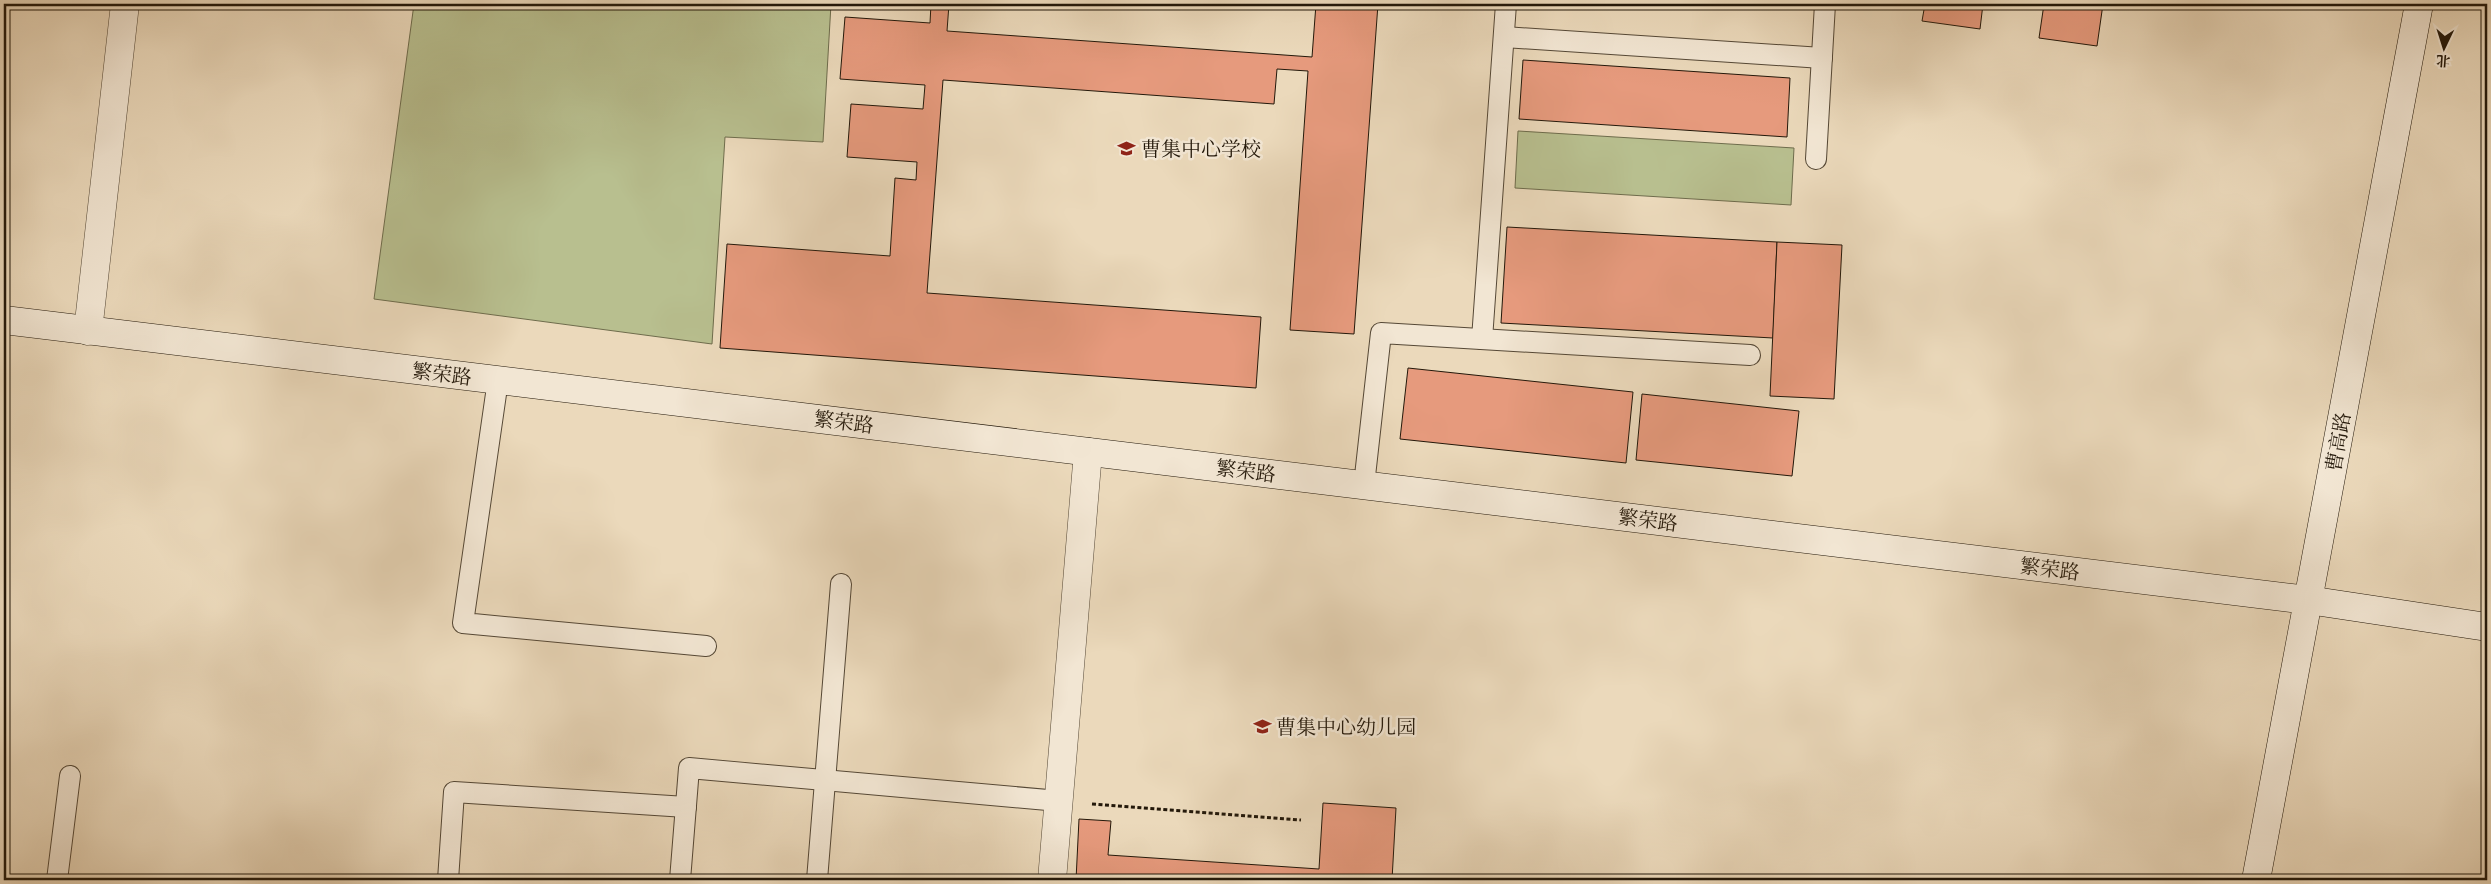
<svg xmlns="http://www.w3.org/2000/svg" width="2491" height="884" viewBox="0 0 2491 884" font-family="'IM FELL DW Pica','Noto Serif SC',serif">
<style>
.green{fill:#b8bf8f;stroke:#6e6c4c}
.building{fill:#e69a7d;stroke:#23180a}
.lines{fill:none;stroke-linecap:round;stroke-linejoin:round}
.lane-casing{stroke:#554836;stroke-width:22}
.street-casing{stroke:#554836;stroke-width:29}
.secondary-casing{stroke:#23180a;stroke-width:29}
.path{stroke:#23180a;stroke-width:3;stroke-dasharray:4 2.5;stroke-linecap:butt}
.lane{stroke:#f2e6d3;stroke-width:20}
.street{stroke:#f2e6d3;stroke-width:28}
.secondary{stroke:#f2e6d3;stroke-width:28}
.labels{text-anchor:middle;stroke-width:5;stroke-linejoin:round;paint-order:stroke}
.poi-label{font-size:20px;fill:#23180a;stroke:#f2e6d3;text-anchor:start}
.street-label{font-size:20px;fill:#23180a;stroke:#f2e6d3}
</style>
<rect width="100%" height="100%" fill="#ebd9bb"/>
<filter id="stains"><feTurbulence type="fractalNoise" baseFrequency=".004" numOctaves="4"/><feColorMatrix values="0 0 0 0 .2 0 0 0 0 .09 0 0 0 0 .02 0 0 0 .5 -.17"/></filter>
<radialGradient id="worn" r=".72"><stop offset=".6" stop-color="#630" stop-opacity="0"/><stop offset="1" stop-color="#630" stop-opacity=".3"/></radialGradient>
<!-- green -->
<g class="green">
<path d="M414,4h417l-8,138 -98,-5 -13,207 -338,-45z"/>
<path d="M1518,131l276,17 -3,57 -276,-17z"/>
</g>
<!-- building -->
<g class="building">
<path d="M931,4h18l-2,27 365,26 4,-53h62l-24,330 -64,-4 18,-259 -31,-2 -3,35 -331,-24 -16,213 334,24 -5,71 -536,-40 7,-104 163,12 5,-78 21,2 1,-18 -70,-5 4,-53 72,5 2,-24 -85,-6 5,-62 85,6z"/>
<path d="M1925,4h58l-3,25 -58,-8z"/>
<path d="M2044,4h59l-6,42 -58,-8z"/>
<path d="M1523,60l267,18 -3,59 -268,-18z"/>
<path d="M1507,227l270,15 -4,96 -272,-15z"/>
<path d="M1777,242l65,3 -8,154 -64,-3z"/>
<path d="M1408,368l225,24 -7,71 -226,-24z"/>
<path d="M1642,394l157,17 -7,65 -156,-16z"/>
<path d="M1323,803l73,5 -4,72h-316l3,-61 32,2 -3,34 211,14z"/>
</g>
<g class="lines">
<defs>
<g id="lane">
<path d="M1504,37l318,21"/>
<path d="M1816,159l9,-155"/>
<path d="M1482,339l24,-335"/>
<path d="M498,380l-35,243 243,23"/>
<path d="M1364,485l17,-152 369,22"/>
<path d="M57,880l13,-104"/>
<path d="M448,880l6,-88 232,15"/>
<path d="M680,880l9,-112 370,33"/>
<path d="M817,880l24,-296"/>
</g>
<g id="street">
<path d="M88,331l37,-327"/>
<path d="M1052,880l36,-428"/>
</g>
<g id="secondary">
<path d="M4,320l2304,280 179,27"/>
<path d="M2256,880l163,-876"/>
</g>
</defs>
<!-- lane casing -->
<use href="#lane" class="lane-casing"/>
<!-- street casing -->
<use href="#street" class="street-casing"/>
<!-- secondary casing -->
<use href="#secondary" class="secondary-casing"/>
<!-- path -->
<path class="path" d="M1092,804l209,16"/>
<!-- lane -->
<use href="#lane" class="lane"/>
<!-- street -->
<use href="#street" class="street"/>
<!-- secondary -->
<use href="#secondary" class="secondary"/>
</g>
<!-- icons -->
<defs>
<symbol id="school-bare" viewBox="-9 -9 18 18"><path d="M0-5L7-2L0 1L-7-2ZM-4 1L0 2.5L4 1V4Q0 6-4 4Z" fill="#8f2418" stroke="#f2e6d3" stroke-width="2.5" paint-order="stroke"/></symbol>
</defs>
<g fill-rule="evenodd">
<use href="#school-bare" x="1114" y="136" width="25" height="25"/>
<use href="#school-bare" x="1250" y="714" width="25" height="25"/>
</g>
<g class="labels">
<!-- poi labels -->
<g class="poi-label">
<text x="1141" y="156">曹集中心学校</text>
<text x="1276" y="734">曹集中心幼儿园</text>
</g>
<!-- street labels -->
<g class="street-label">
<text transform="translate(442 374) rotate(7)" y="7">繁荣路</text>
<text transform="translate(844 422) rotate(7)" y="7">繁荣路</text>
<text transform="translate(2338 442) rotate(-80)" y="7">曹高路</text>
<text transform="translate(1246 471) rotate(7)" y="7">繁荣路</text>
<text transform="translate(1648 520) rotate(7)" y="7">繁荣路</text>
<text transform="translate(2050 569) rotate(7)" y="7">繁荣路</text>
</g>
</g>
<!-- margin -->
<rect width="2491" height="884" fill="none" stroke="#ebd9bb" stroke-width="20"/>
<rect x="5" y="5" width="2481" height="874" fill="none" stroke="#23180a" stroke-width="2.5"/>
<rect x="10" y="10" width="2471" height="864" fill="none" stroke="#23180a"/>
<!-- north arrow -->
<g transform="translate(2444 48) rotate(184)" stroke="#f2e6d3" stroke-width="4" paint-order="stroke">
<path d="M0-4L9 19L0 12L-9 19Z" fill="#23180a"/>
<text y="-8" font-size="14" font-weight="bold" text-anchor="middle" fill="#23180a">北</text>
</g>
<rect width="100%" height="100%" filter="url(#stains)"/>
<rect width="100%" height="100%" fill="url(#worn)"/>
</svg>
